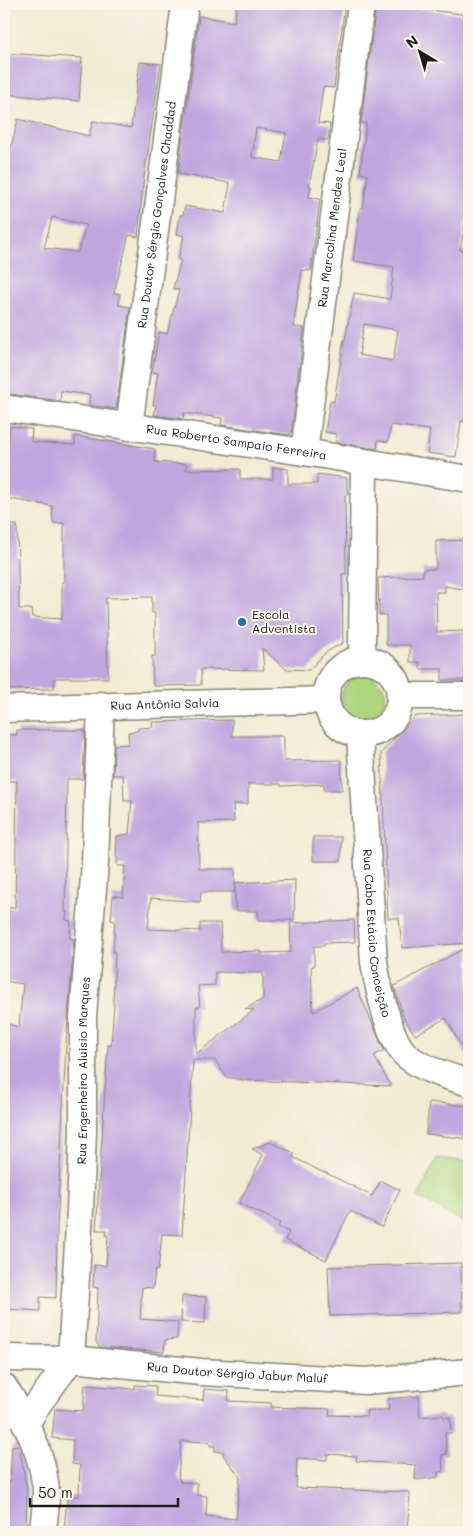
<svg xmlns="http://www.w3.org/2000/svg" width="473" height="1536" viewBox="0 0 473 1536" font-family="Mali,sans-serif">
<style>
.green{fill:#aed680;stroke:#65794e}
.building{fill:#c0a6df;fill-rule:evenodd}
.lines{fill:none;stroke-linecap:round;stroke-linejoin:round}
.minor-casing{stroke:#878478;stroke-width:29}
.minor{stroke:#fff;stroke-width:26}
.poi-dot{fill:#1f6fb2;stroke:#fbf7ec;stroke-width:2}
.labels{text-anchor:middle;stroke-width:4;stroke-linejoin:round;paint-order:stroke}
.street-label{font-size:12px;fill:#1c1c1c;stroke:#fbf7ec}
.poi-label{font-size:12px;fill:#1c1c1c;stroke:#fbf7ec;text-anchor:start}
</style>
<rect width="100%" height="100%" fill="#fbf7ec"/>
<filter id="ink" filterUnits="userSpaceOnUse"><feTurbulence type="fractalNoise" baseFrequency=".02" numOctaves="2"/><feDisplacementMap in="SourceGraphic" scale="10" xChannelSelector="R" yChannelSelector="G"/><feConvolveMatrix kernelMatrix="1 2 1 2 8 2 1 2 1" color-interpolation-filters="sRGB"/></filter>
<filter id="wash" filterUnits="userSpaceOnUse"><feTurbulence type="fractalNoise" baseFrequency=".0096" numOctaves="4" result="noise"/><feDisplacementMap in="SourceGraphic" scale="20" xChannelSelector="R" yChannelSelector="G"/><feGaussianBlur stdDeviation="1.12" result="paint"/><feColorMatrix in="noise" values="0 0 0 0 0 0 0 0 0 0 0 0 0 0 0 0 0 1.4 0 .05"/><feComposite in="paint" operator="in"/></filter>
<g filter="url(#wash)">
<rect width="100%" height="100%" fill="#f2ebd3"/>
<!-- green -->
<g class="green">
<path d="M365,674c51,19 -8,67 -22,33 -7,-18 6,-30 22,-33z"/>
<path d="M437,1158l32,4v63l-51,-28z"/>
</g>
<g id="blocks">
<!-- building -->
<g class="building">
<path d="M237,4h108l-11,84 -11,-1 -5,36 12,1 -2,16 -10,-1 -9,47h2l-2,11 11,2 -9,72 -9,-1 -7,44 -1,13 10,1 -13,105 -2,2 -68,-10 1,-7 -38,-5 -1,6 -29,-4 2,-10h-3l5,-32 -6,-1 7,-40 8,2 12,-44 -6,-1 8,-29 -3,-1 6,-23 -7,-2 3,-19h3l2,-9 40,7 5,-30 -52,-9 21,-158 35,6zM256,128l30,5 -5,29 -29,-5z"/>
<path d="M376,4h38v4l55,7v206l-3,-1 -6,30 9,2v170l-8,-1 -5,36 -29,-4 3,-23 -39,-5 -3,17 -10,-2 -1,9 -41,-7 1,-8 -12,-2 5,-31 4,1 10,-62h1l9,-47 36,6 4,-32 -41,-6 7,-53h3l5,-33 -8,-2 6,-50h-5zM364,324l34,6 -5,31 -34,-6z"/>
<path d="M4,53l78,5 -3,43 -75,-7z"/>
<path d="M140,62l21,2 -18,120 -5,53 -9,-2 -15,58 6,1 -1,11 11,2 -14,102 -27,-4 1,-10 -29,-4 -1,10 -56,-8v-217l14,-57 71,17 4,-15 38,7zM52,217l34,8 -8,27 -34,-4z"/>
<path d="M10,426l22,3 -1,13 44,3v-9l80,13v13l31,2v6l54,-1v10h33v-12l15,2v15h29v-10l30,4v17h-2l1,79h-4l1,69 -17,9 -17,18 -23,-1 -24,-21 2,22 -63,-1v16l-48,1 -1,-30h3v-43h-3v-16l-46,1 2,80h-54v11l-50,1v-165h13l2,84h12l1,8 30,2v-37h2v-59h-11l-1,-17 -48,-8z"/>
<path d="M469,540l-2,21h2v29l-24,-4v6h-9l1,40 27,-1 1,49h-23v-11h-22v-7h-10v-17h-24v-30h-7l-1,-37 45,-2v-7h13v-28z"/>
<path d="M469,714v229l-67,5 -3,-30h-11l-7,-165 35,-37z"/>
<path d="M232,720v16h52v25l57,-1 1,30h-18v-6l-43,2v-2h-33v20h-15l1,18 -36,1 1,46h36v23h-34l-1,10 -49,-4 -3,31 52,2v-8h20l1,29 40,-1v2l30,-1 -1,-29 64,-3 1,22 -31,1v3h-10v20l-3,1 2,45 44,-24 27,62 -10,6 17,30 -148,-6 -17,-3 -11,-17h-22l-11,175 -20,-1 -4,36h-3l-2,18 -11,-1 -2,32 38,3 -1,17 -12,1 -1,12 -64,-5 -4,-4 2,-55 -5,-1 1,-22 12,1 2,-30h-2l1,-6h-11l12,-185 3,1 3,-42h-1l2,-52h-2l2,-31 -4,-1 2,-24 10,1 2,-31h-8v-9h-1l1,-21 12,-2 3,-33h-8l-1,-26h-10l1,-30 15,-1 -1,-12 10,-1v-3l15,-1 -1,-5zM215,972l48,1v26l-18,10 9,1 -58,44v-47h4l-2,-21 17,-1z"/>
<path d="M17,730h68l-2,49h-16l-2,133h2l-1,8 5,1 -1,17 4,1 -8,105 -9,185 -1,69 -16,-1v14l-36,-2v-286l15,4 4,-43 -19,-3v-73h11l2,-127h-13v-32h3v-14h10z"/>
<rect x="313" y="837" width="28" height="24"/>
<path d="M295,880l-1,40h-36v-9h-23v-28z"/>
<path d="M469,946v114l-23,-42 -31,17 -11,-17 -10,-32z"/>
<path d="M429,1102l40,4v33l-43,-5z"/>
<path d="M270,1142l24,11 -1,4 31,16v-1l48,24 9,-15 19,9 -18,37 -32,-16 -24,49 -41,-20 4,-8 -11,-5 2,-4 -41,-20 24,-48 -11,-6z"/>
<path d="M461,1263l1,49 -132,4 -2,-49z"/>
<path d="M182,1296l24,1 -1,26 -24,-1z"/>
<path d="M85,1385l50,4v-4l21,1 -1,10 48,4 1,-11 25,2 -1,10 43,2v4l59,2 -1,6 37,1 1,-6h22l-1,-11 31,-3 1,21 23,-2 1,3 6,-1 1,16h-6l2,21 -5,1 1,17h-5v5l-23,3 1,-15 -60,-4 1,-5 -30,-2v6l-30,-2 -1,30 114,4 -3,40h-343l3,-36h12l1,-31 -8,-1 1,-24 -21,-2 3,-29 28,2zM181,1441l29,1v4h5v5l9,1 -1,3 17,22 -4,42 -30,-3 1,-20 -10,-1v-12l-17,-1v-3h-2z"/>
<path d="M19,1445l8,45 -1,42h-22v-49h6l2,-37z"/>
</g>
</g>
</g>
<g filter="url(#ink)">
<use href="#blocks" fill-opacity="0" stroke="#878478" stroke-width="1"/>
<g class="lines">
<defs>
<g id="minor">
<path id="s1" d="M4,408l300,44 165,27"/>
<path id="s2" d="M129,427l56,-423"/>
<path id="s3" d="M304,452l57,-448"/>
<circle cx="363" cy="697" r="37"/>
<path d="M364,660l-2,-16 2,-182"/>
<path d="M400,696h69"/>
<path id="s4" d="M4,709l322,-9"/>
<path id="s5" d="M360,735l14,227c4,24 15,78 32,93 17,15 42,21 63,28"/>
<path id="s6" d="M4,1358l67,1 130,13 165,9 103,-9"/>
<path d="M4,1387c19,28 36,60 41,95 3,15 -1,34 -2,50"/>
<path id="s7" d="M26,1424l12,-20 33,-45 9,-149 3,-79v-114l12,-154 6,-158"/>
</g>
</defs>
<!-- minor casing -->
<use href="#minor" class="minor-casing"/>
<!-- minor -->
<use href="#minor" class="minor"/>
</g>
</g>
<!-- markers -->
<circle class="poi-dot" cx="242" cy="622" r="5"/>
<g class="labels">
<!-- street labels -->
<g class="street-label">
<text dy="4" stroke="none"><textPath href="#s2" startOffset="214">Rua Doutor Sérgio Gonçalves Chaddad</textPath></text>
<text dy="4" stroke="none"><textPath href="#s3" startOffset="226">Rua Marcolina Mendes Leal</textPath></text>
<text dy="4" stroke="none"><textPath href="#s1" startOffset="235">Rua Roberto Sampaio Ferreira</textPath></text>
<text dy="4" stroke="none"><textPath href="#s4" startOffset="161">Rua Antônio Salvia</textPath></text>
<text dy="4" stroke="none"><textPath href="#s5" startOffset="199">Rua Cabo Estácio Conceição</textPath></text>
<text dy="4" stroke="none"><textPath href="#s7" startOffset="368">Rua Engenheiro Aluisio Marques</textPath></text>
<text dy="4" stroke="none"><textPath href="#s6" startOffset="234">Rua Doutor Sérgio Jabur Maluf</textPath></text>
</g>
<!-- poi labels -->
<g class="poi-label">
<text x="252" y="619">Escola<tspan x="252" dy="14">Adventista</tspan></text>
</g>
</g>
<!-- margin -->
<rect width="473" height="1536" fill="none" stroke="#fbf7ec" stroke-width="20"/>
<!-- north arrow -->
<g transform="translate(420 52) rotate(322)" stroke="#fbf7ec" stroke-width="4" paint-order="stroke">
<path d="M0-4L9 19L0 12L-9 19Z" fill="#1c1c1c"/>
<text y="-8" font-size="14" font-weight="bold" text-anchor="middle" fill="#1c1c1c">N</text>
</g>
<!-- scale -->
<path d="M30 1498v8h148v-8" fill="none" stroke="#1c1c1c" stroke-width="2.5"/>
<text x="38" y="1498" font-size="15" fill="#1c1c1c" stroke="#fbf7ec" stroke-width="4" paint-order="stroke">50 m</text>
</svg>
